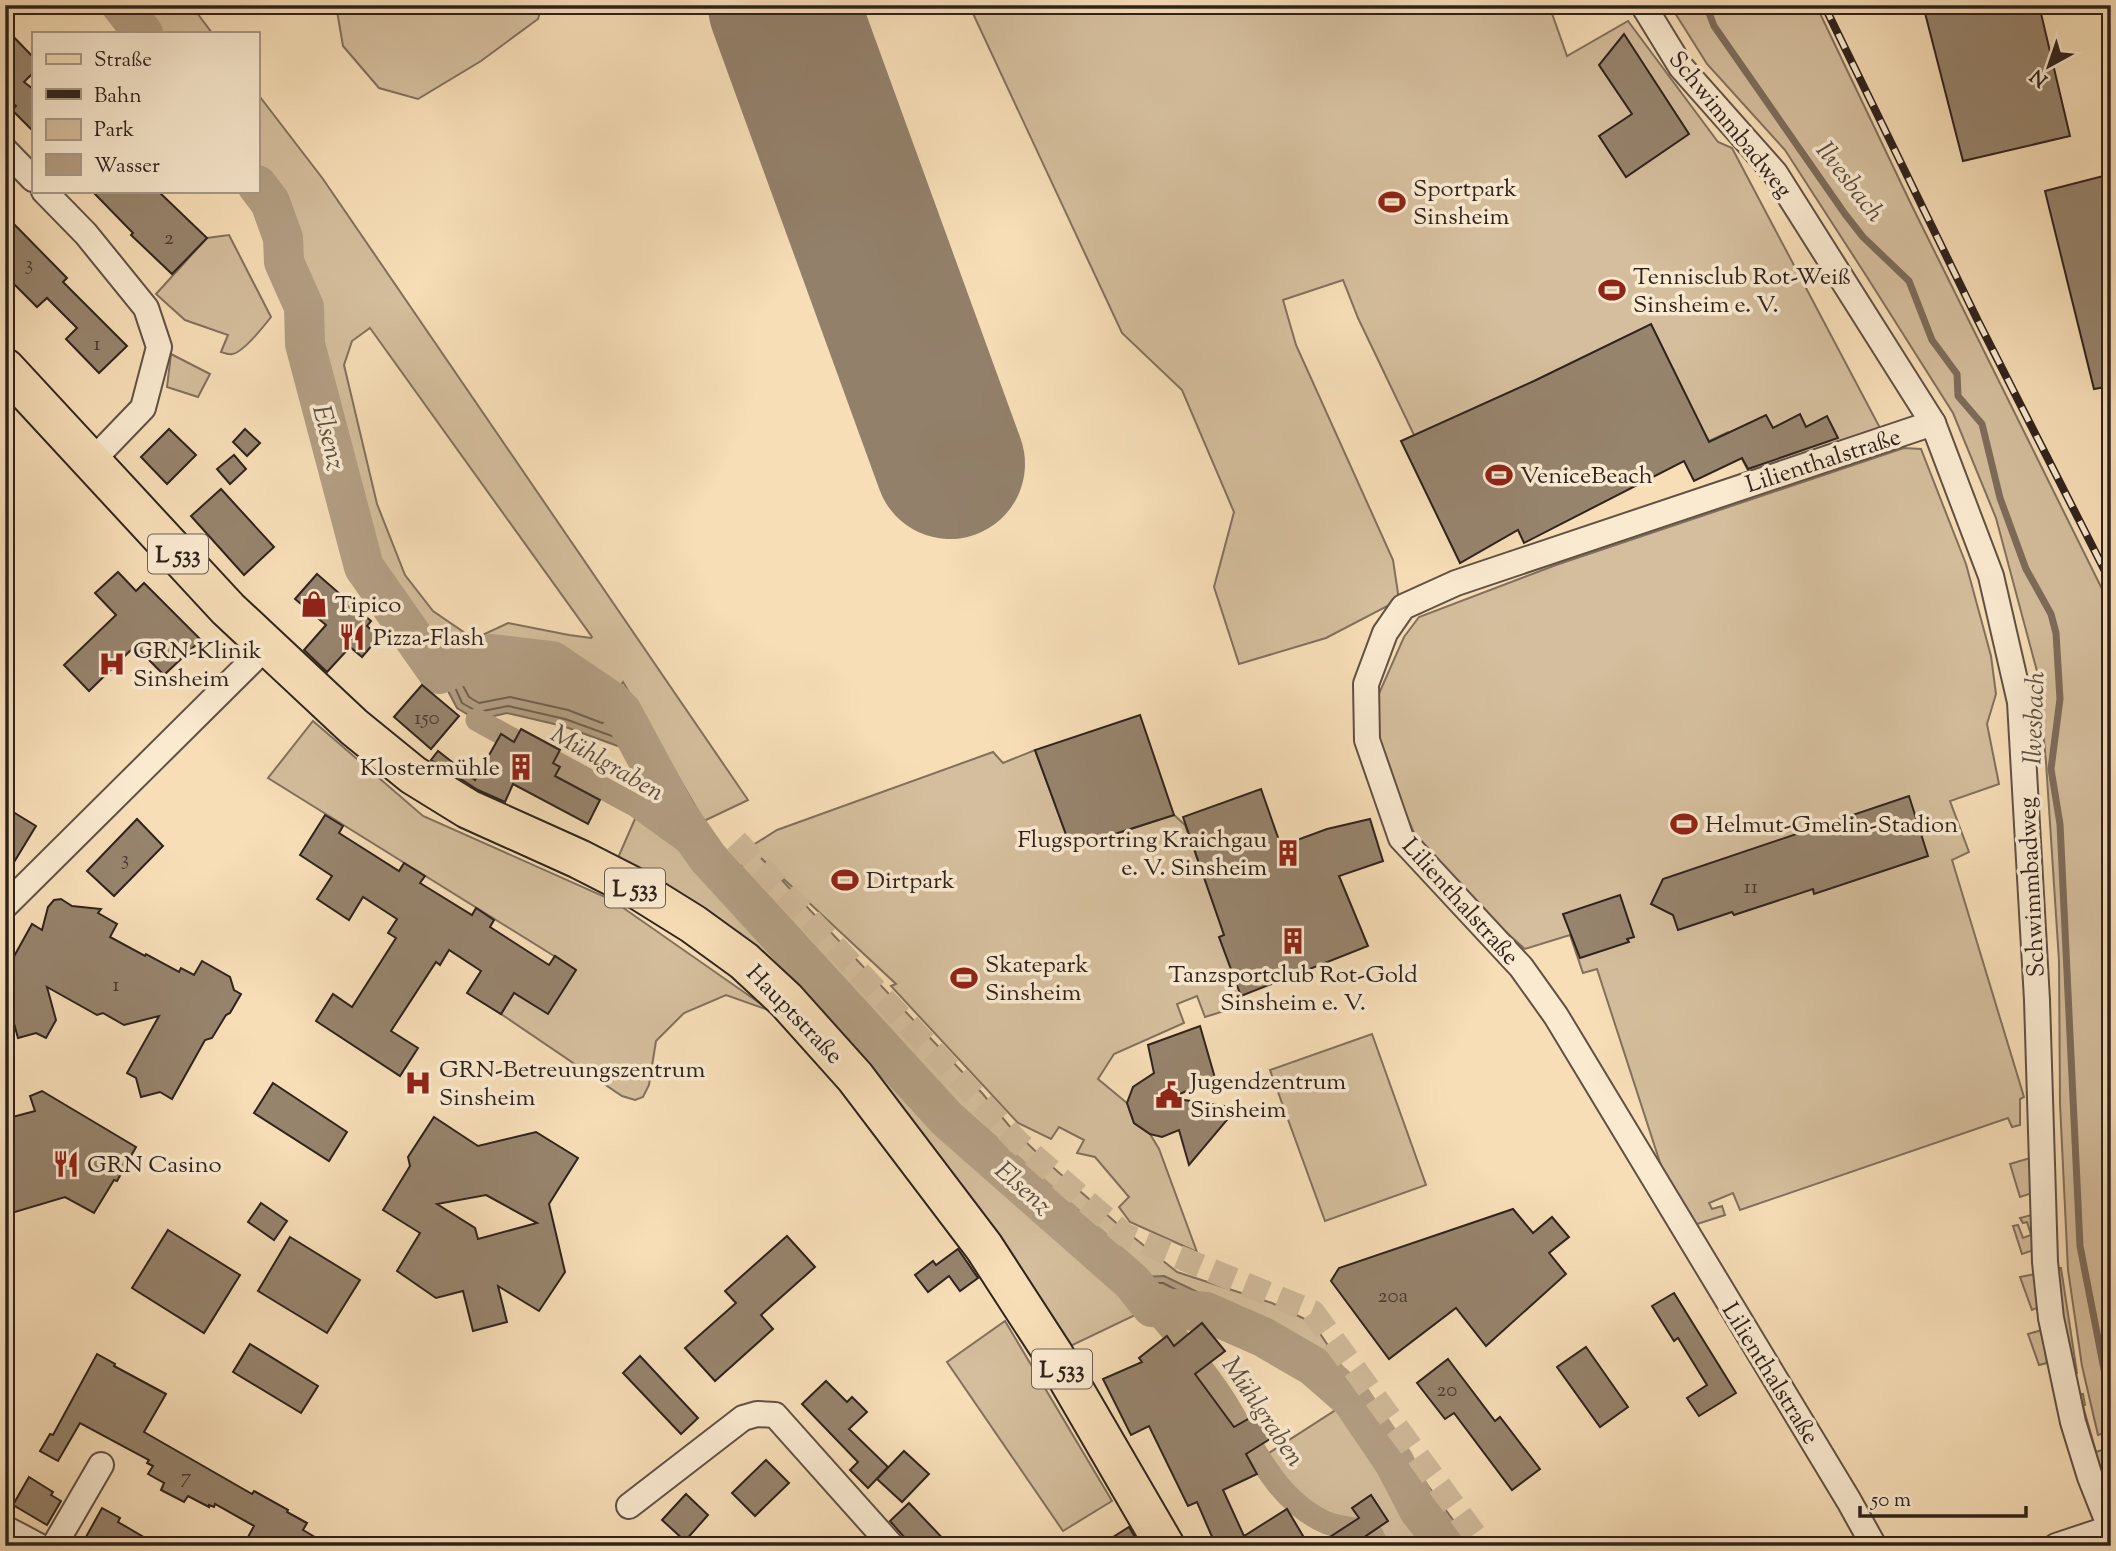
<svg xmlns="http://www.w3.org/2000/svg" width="2116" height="1551" viewBox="0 0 2116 1551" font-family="'Sorts Mill Goudy',serif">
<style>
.green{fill:#d5be9d;stroke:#82705d;stroke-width:2;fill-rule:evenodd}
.water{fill:#b39e83;stroke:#7e6c5a;stroke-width:2}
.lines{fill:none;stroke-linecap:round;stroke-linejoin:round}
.shore{stroke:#716050;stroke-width:2}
.stream{stroke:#7e6c5a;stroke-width:7}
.canal{stroke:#b39e83;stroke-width:23}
.river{stroke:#b39e83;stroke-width:40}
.runway{stroke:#93806a;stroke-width:150}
.building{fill:#97846d;stroke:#2f221d;stroke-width:2;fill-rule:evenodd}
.street-tunnel{stroke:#cfb898;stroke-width:24;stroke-dasharray:24 12;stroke-linecap:butt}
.street-casing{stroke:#615144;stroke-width:28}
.primary-casing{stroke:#2f221d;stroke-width:42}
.street{stroke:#faead0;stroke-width:24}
.primary{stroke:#f7deb7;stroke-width:38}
.rail-casing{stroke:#2f221d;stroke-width:8}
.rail{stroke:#faead0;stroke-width:5;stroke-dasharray:16;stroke-linecap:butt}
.labels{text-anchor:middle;stroke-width:7;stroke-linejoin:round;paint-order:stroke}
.number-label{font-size:21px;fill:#493a31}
.shield{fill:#faead0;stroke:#6c5e53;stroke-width:2}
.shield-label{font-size:23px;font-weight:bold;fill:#2f221d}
.street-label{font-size:24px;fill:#2f221d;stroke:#faead0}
.poi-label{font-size:24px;fill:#2f221d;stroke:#faead0;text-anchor:start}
.water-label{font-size:26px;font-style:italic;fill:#5d4d41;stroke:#faead0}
</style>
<rect width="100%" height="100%" fill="#f7deb7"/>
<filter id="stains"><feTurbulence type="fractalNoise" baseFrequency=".00286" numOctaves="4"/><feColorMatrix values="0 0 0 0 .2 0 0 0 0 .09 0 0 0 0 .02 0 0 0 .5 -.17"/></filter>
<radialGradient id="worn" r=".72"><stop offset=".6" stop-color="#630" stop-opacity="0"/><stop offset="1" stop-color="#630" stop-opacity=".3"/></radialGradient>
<!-- green -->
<g class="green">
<path d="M111,5h80l21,28h-78z"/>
<path d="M342,5h200l-4,14 -57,42 -63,38 -39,-11 -36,-42 -6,-35z"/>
<path d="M969,5h580l18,51 61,-35 90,121 14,6 148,280 -127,52 -25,-48 -19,9 -7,-12 -288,6 -56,-117 -15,-38 -60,20 13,45 97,215 6,40 -73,38 -87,26 -25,-77 20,-75 -52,-122 -60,-57z"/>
<path d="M1670,5h146l94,197 201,405v824l-13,4 -16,-69 -14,-96 -8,-166 -1,-143 -13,-199 -8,-87 -42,-157 -43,-105 -86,-136 -82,-127 -78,-86z"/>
<path d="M257,93l66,86 425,621 -44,21 -81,-139 -13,18 -58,-39 -60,-7 -57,20 -42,-47 -35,-59 -28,-63 -33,-156 -39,-137 -13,-21h12zM370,328l222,309 -1,1 -22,-3 -61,-12 -34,16 -41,-28 -28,-36 -28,-71 -33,-139 8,-24z"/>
<path d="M229,235l42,82c-7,9 -28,36 -39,37 -3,1 -8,-1 -11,-2l7,-17 -43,-15 -29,-26 51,-56z"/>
<path d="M171,354l39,20 -12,23 -31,-10z"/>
<path d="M1904,448l17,1 45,115 25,92 5,38 -9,30 12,60 -49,17 19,51 -17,8 72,237 -4,2v26l-8,2 -4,-9 -268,92 -7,-17 -24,10 3,6 10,-3 3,9 -31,10 -26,-38 -71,-218 -14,4 -13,-38 -45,14 -52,-46 -53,-56 -35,-81 -12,-59 31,-70 15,-20 137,-52z"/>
<path d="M313,721l110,95 189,84 159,111 -45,-16 -42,18 -28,28 -7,44 -6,12 -8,3 -13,-4 -121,-82 13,-21 61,-24 -307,-191z"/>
<path d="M1035,750l36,98 103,-33 11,10 40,110 16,61 6,8 -42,13 -8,-21 -20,8 7,19 -70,31 -16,25 29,24 7,20 16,11 9,15 38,103 -67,-30 -11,-15 10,-10 -34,-40 -18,-4 7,-13 -25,-13 -8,12 -33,-16 -127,-137 5,-2 -135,-126 221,235 29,35 37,35 74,65 55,44 95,31 41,20 40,60 119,163h-100l-13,-18 -31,2 -40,-28 -33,-40 96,-62 -38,-34 -50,-29 -59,-42 -61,-18 -15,4 24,26 -92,44 -99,-154 -344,-337 21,-48 93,80 19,-45 27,-17 216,-78 10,11z"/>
<path d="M1372,1034l54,151 -101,36 -55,-151z"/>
<path d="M2030,1158l2,35 -12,4 -10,-33z"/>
<path d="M2031,1215l2,2 1,33 -12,4 -9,-28 5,-1 5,13 8,-3 -4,-13 -4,1 -3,-5z"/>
<path d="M2055,1268h6l16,105 -6,1z"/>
<path d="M2035,1274l4,33 -7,3 -12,-33z"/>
<path d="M1005,1321l107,180 -49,30 -116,-169z"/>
<path d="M2042,1330l5,33 -8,2 -11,-31z"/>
<path d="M2083,1394l2,11 -2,1 13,46 12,-4 -2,-8 5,-1v54l-23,-54 -12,-44z"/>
</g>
<!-- water -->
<g class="water">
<path d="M492,654l60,7 58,39 12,12 26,45 -85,-31 -56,-13 -30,7 -20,-12 -18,-34z"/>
<path d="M1164,1276l40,19 59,42 -57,-25 -54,-5 -20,-25 11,-5z"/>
</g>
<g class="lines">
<!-- shore -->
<g class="shore">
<path d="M493,662l57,6 56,38 11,10 11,23 -5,1 -58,-21 -57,-13 -30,6 -16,-9 -11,-25z"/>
<path d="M494,671l53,5 53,36 6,9 -4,2 -34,-13 -58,-13 -31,6 -10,-6 -6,-11 1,-4z"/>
<path d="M1149,1283h14l29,15 2,4 -4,2 -34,-4 -10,-12z"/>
</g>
<!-- stream -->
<path class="stream" d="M1706,5l8,21 131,188 18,23 46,44 23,59 25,34 1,22 24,28 18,74 26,71 25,45 5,19 4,66 -9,70 9,55 20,422 31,159"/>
<!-- canal -->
<g class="canal">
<path d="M477,720l159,86 72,52"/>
<path d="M1152,1307c20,25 42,49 61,76 35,47 56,115 114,140 13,5 29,6 43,8l8,15"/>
</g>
<!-- river -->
<g class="river">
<path d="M121,5l22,28"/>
<path d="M257,185l13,17 13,36 1,24 20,45 1,37 59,223 75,107 53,-20 60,7 58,39 12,12 54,100 32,46 239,261 185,163 20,25 54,5 57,25 50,29 39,34 42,62 25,48 28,36"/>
</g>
<!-- runway -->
<path class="runway" d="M783,5l167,459"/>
</g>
<!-- building -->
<g class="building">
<path d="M1937,5h102l31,131 -107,25 -39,-152z"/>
<path d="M5,28l28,29v16l-9,9 9,7v42l-21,-21 4,-4 -9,-8 -2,1z"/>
<path d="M1624,34l65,100 -63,43 -27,-41 33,-22 -33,-49z"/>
<path d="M2111,174v212l-17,3 -49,-198z"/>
<path d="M92,191h66l49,47 -35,36 -41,-39 2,-2z"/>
<path d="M5,215l62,63 -4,4 64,64 -28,27 -33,-34 11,-11 -30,-30 -10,9 -32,-32z"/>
<path d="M1651,324l58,118 57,-27 7,13 27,-14 6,13 21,-11 11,22 -90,31 -6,-11 -48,23 -10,-20 -160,82 -6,-13 -58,33 -59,-122 133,-60z"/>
<path d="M169,429l27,26 -29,29 -26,-27z"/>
<path d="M245,429l15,14 -13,13 -14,-14z"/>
<path d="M234,455l12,14 -16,15 -13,-15z"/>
<path d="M221,489l53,58 -30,28 -53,-59z"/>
<path d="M118,572l18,19 8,-8 57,57 -37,35 -29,-29 -46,45 -25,-26 52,-50 -21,-22z"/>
<path d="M317,574l54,47 -4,5 12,11 -17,20 -12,-10 -23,25 -23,-22 22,-25 -31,-26z"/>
<path d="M422,685l37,31 -28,33 -37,-32z"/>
<path d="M1140,715l34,100 -103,33 -36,-98z"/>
<path d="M521,729l39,21 -7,13 7,4 -5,9 45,24 -12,24 -75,-40 -8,18 -27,-12 -47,-30 7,-9 37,29 26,-46 13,8z"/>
<path d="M1261,789l20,57 46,-17 43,-10 13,42 -44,15 29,70 -127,50 -22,-59 5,-2 -41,-118z"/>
<path d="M1909,796l19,60 -114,38 -1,-5 -79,26 -2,-3 -54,18 -5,-15 -22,-11 12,-25z"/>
<path d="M5,807l31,19 -31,51z"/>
<path d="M325,815l18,11 -4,7 60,38 5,-8 21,13 -5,7 52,32 4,-7 18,12 -4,7 59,38 6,-9 21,14 -28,44 -34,-21 -13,21 -34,-21 14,-22 -32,-21 -9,15 -4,-3 -45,69 27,17 -18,28 -84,-55 17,-27 19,13 44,-69 -8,-5 9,-14 -34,-22 -14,23 -32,-21 15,-23 -32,-21z"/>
<path d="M137,819l26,27 -49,50 -27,-25z"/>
<path d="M1620,895l14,42 -7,2 2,3 -49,16 -17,-44z"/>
<path d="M61,899l11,7 29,3 -3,4 19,11 -7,13 35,19 1,-2 33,18 2,-4 13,7 8,-14 28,16 4,13 7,4 -11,19 -4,2 -14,23 -7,2 -33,59 -12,-7 -19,5 -5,-19 -9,-5 32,-57 -35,9 -21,-12 -6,2 -50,-28 9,33 -10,18 -10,-5 -18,5 -5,-18 -8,-4 2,-47 25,-45 10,6 6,-23 6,-7z"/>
<path d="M1200,1026l15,52 -44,20 66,10 -48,57 -10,-35 -17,7 -12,-3 -16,-11 -7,-20 6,-16 21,-14 -6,-28z"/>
<path d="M273,1083l74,49 -18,29 -75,-48z"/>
<path d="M42,1091l94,56 -19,34 -3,-1 -20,33 -29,-16 -60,18v-96l30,-8 -5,-15z"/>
<path d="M434,1117l44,29 58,-14 42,26 -29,46 16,68 -26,39 -41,-25 9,36 -34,9 -10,-40 -27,7 -39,-27 23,-38 -37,-23 27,-44 -2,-9zM486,1195l51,28 -59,16 -3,-11 -38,-24z"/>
<path d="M261,1203l26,18 -13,19 -26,-18z"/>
<path d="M1513,1209l20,24 19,-16 17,20 -20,16 17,21 -80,72 -30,-38 -67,51 -58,-78 8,-13z"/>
<path d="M168,1230l72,45 -36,58 -72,-45z"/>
<path d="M787,1236l28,31 -54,48 12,14 -58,52 -30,-33 51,-45 -11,-12z"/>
<path d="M290,1237l70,43 -33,53 -69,-42z"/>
<path d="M958,1249l20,29 -18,13 -11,-15 -21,16 -13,-17 18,-14 3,4z"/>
<path d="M1674,1293l62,100 -37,23 -12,-18 20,-13 -29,-47 -4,3 -22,-35z"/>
<path d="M1202,1323l23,28 -30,23 39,53 21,-12 15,24 -24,15 11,20 -34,16 21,46 43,-27 22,37h-93l-19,-44 -9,4 -39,-80 -18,9 -28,-56 39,-17 -3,-4 28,-22 7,10z"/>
<path d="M250,1344l68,42 -17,27 -68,-41z"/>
<path d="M1586,1347l42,60 -28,20 -43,-60z"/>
<path d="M97,1354l18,10 -1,2 52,28 -22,38 108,62 2,-3 34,19 -1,2 20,11 -4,7 27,16h-66l-16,-9 6,-11 -39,-22 -1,3 -5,-2v2l-21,-11 -4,6 -23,-12 3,-7 -16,-9 5,-8 -6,-3 2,-3 -69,-37 -22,38 -18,-10 10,-17 3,1z"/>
<path d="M640,1356l58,62 -17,16 -58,-61z"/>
<path d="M1448,1359l47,62 5,-4 40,52 -28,21 -58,-77 -9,6 -28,-36z"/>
<path d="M826,1381l21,21 5,-5 15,15 -18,17 39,38 -20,21 -18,-18 8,-8 -56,-58z"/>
<path d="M904,1451l25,23 -27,28 -25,-23z"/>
<path d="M766,1460l23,23 -34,33 -23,-23z"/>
<path d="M29,1477l24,15 -2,3 10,6 -14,24 -34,-20z"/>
<path d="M686,1494l22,21 -23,26 -23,-21z"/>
<path d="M1371,1495l17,26 -37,25h-35l43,-28 -7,-10z"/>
<path d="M909,1503l41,43h-38l-22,-25z"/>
<path d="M102,1508l18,10 -2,4 41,24h-78z"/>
<path d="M1129,1527l11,19h-41z"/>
</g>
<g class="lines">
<!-- street-tunnel -->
<path class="street-tunnel" d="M736,841l283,302 106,92 188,77 170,234"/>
<defs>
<g id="street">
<path d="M1643,5l38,62 94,106 158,250 58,153 29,126 17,298 8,262 6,56 22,104 17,55 21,53"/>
<path d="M5,150l28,29"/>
<path d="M44,191l42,43 60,74 13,39 -16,61 -51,53"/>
<path d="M5,906l261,-259"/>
<path d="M629,1506l114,-88 14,-4 18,1 117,131"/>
<path d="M5,1528l34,18"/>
<path d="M54,1546l47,-81"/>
<path d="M1874,1546l-25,-45 -293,-485 -35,-49 -120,-129 -34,-98 -1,-56 19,-51 18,-26 53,-24 477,-160"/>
<path d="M2056,1546l54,-18"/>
</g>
<path id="primary" d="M5,368l223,241 126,118 59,48 55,34 111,50 53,27 61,38 51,37 42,39 69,77 129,170 70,108 111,191"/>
</defs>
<!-- street casing -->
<use href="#street" class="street-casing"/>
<!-- primary casing -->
<use href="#primary" class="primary-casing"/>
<!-- street -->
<use href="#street" class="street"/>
<!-- primary -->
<use href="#primary" class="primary"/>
<defs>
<path id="rail" d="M1824,5l154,316 133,262"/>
</defs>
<!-- rail casing -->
<use href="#rail" class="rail-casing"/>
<!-- rail -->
<use href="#rail" class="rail"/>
</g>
<!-- icons -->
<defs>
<symbol id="stadium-bare" viewBox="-9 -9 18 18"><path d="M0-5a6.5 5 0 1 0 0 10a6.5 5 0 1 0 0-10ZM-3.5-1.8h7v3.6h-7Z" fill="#8f2418" stroke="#faead0" stroke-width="2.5" paint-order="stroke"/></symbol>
<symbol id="shop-bare" viewBox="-9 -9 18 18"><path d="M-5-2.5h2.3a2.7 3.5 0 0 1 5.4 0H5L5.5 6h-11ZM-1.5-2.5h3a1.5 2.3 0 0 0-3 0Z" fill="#8f2418" stroke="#faead0" stroke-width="2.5" paint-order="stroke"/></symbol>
<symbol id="restaurant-bare" viewBox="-9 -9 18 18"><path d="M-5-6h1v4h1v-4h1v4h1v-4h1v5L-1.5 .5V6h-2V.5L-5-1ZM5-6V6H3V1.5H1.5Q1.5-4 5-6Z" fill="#8f2418" stroke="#faead0" stroke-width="2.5" paint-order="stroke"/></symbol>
<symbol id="hospital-bare" viewBox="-9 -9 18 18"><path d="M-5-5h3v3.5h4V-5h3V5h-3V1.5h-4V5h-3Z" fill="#8f2418" stroke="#faead0" stroke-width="2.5" paint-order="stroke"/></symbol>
<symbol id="building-bare" viewBox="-9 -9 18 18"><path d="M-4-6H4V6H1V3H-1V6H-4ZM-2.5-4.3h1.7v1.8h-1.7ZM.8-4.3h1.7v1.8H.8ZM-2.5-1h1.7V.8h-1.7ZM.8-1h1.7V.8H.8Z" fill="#8f2418" stroke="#faead0" stroke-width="2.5" paint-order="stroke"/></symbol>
<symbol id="civic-bare" viewBox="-9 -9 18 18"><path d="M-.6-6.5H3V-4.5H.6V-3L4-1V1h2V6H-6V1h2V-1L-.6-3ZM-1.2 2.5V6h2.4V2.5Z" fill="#8f2418" stroke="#faead0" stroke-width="2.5" paint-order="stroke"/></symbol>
</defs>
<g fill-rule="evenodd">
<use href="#stadium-bare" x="1373" y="183" width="38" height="38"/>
<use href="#stadium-bare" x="1593" y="271" width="38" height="38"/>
<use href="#stadium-bare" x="1480" y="456" width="38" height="38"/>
<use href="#shop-bare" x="295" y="585" width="38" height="38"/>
<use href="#restaurant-bare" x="333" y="618" width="38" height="38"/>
<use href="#hospital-bare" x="93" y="645" width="38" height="38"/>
<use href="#building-bare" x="502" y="748" width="38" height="38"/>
<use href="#stadium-bare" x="1665" y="805" width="38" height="38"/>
<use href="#building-bare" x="1269" y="834" width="38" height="38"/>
<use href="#stadium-bare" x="826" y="861" width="38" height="38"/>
<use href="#building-bare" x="1274" y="922" width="38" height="38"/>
<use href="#stadium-bare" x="945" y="959" width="38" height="38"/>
<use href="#hospital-bare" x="399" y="1064" width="38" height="38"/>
<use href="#civic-bare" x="1150" y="1076" width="38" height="38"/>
<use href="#restaurant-bare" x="47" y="1145" width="38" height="38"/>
</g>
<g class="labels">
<!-- number labels -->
<g class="number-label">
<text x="169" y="244">2</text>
<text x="29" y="270">3</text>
<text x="97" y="350">1</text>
<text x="427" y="724">150</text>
<text x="125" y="865">3</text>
<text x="1751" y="893">11</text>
<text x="116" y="991">1</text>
<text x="1393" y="1302">20a</text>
<text x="1447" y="1396">20</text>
<text x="186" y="1483">7</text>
</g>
<!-- shield labels -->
<g class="shield">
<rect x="148" y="534.5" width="60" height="39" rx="5"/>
<rect x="605" y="868.5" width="60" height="39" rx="5"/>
<rect x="1032" y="1349.5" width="60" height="39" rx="5"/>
</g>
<g class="shield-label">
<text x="178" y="562">L 533</text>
<text x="635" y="896">L 533</text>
<text x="1062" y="1377">L 533</text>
</g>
<!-- street labels -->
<g class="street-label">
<text transform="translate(1731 124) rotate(51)" y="8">Schwimmbadweg</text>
<text transform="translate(1823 460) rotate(-18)" y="8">Lilienthalstraße</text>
<text transform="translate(2031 887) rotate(-93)" y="8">Schwimmbadweg</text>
<text transform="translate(1461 901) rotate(48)" y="8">Lilienthalstraße</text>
<text transform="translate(795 1014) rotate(46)" y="8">Hauptstraße</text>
<text transform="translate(1771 1373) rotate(58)" y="8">Lilienthalstraße</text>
</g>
<!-- poi labels -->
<g class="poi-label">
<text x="1413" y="196">Sportpark<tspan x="1413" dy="28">Sinsheim</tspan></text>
<text x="1633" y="284">Tennisclub Rot-Weiß<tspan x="1633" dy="28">Sinsheim e. V.</tspan></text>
<text x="1520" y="483">VeniceBeach</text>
<text x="335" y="612">Tipico</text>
<text x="373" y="645">Pizza-Flash</text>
<text x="133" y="658">GRN-Klinik<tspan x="133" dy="28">Sinsheim</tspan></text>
<text x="500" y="775" text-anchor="end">Klostermühle</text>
<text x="1705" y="832">Helmut-Gmelin-Stadion</text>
<text x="1267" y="847" text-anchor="end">Flugsportring Kraichgau<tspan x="1267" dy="28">e. V. Sinsheim</tspan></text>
<text x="866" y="888">Dirtpark</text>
<text x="985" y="972">Skatepark<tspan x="985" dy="28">Sinsheim</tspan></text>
<text x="1293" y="982" text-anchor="middle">Tanzsportclub Rot-Gold<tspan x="1293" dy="28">Sinsheim e. V.</tspan></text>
<text x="439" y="1077">GRN-Betreuungszentrum<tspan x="439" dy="28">Sinsheim</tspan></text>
<text x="1190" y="1089">Jugendzentrum<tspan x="1190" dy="28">Sinsheim</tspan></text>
<text x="87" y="1172">GRN Casino</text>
</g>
<!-- water labels -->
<g class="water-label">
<text transform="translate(1851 181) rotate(52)" y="9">Ilvesbach</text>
<text transform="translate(330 437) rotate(75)" y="9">Elsenz</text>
<text transform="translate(2033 718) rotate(-88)" y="9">Ilvesbach</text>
<text transform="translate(608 762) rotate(30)" y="9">Mühlgraben</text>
<text transform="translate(1024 1187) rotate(41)" y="9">Elsenz</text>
<text transform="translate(1264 1411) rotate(56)" y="9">Mühlgraben</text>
</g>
</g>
<!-- margin -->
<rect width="2116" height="1551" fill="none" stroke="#f7deb7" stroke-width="28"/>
<rect x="7" y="7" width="2102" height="1537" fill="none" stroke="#2f221d" stroke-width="3.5"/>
<rect x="14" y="14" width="2088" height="1523" fill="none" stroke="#2f221d" stroke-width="2"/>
<!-- legend -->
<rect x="32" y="32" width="228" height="161" fill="#faead0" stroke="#a99a88" stroke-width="2"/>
<rect x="46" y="54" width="35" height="10" fill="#f7deb7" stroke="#a99a88" stroke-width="2"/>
<text x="94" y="66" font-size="21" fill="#2f221d">Straße</text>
<rect x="46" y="89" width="35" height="10" fill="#2f221d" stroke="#a99a88" stroke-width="2"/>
<text x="94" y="102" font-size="21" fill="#2f221d">Bahn</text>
<rect x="46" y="119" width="35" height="21" fill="#d5be9d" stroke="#a99a88" stroke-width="2"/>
<text x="94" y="136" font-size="21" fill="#2f221d">Park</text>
<rect x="46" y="154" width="35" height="21" fill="#b39e83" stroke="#a99a88" stroke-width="2"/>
<text x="94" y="172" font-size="21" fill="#2f221d">Wasser</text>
<!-- north arrow -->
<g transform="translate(2049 66) rotate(220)" stroke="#faead0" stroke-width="5" paint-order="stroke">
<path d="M0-5L12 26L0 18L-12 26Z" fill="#2f221d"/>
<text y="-10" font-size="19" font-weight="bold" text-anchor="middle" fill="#2f221d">N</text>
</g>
<!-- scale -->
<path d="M1860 1506v10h166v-10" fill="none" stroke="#2f221d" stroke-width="3.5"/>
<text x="1871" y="1506" font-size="21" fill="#2f221d" stroke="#faead0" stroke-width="5" paint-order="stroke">50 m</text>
<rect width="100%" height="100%" filter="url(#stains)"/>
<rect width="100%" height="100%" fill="url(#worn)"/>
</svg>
